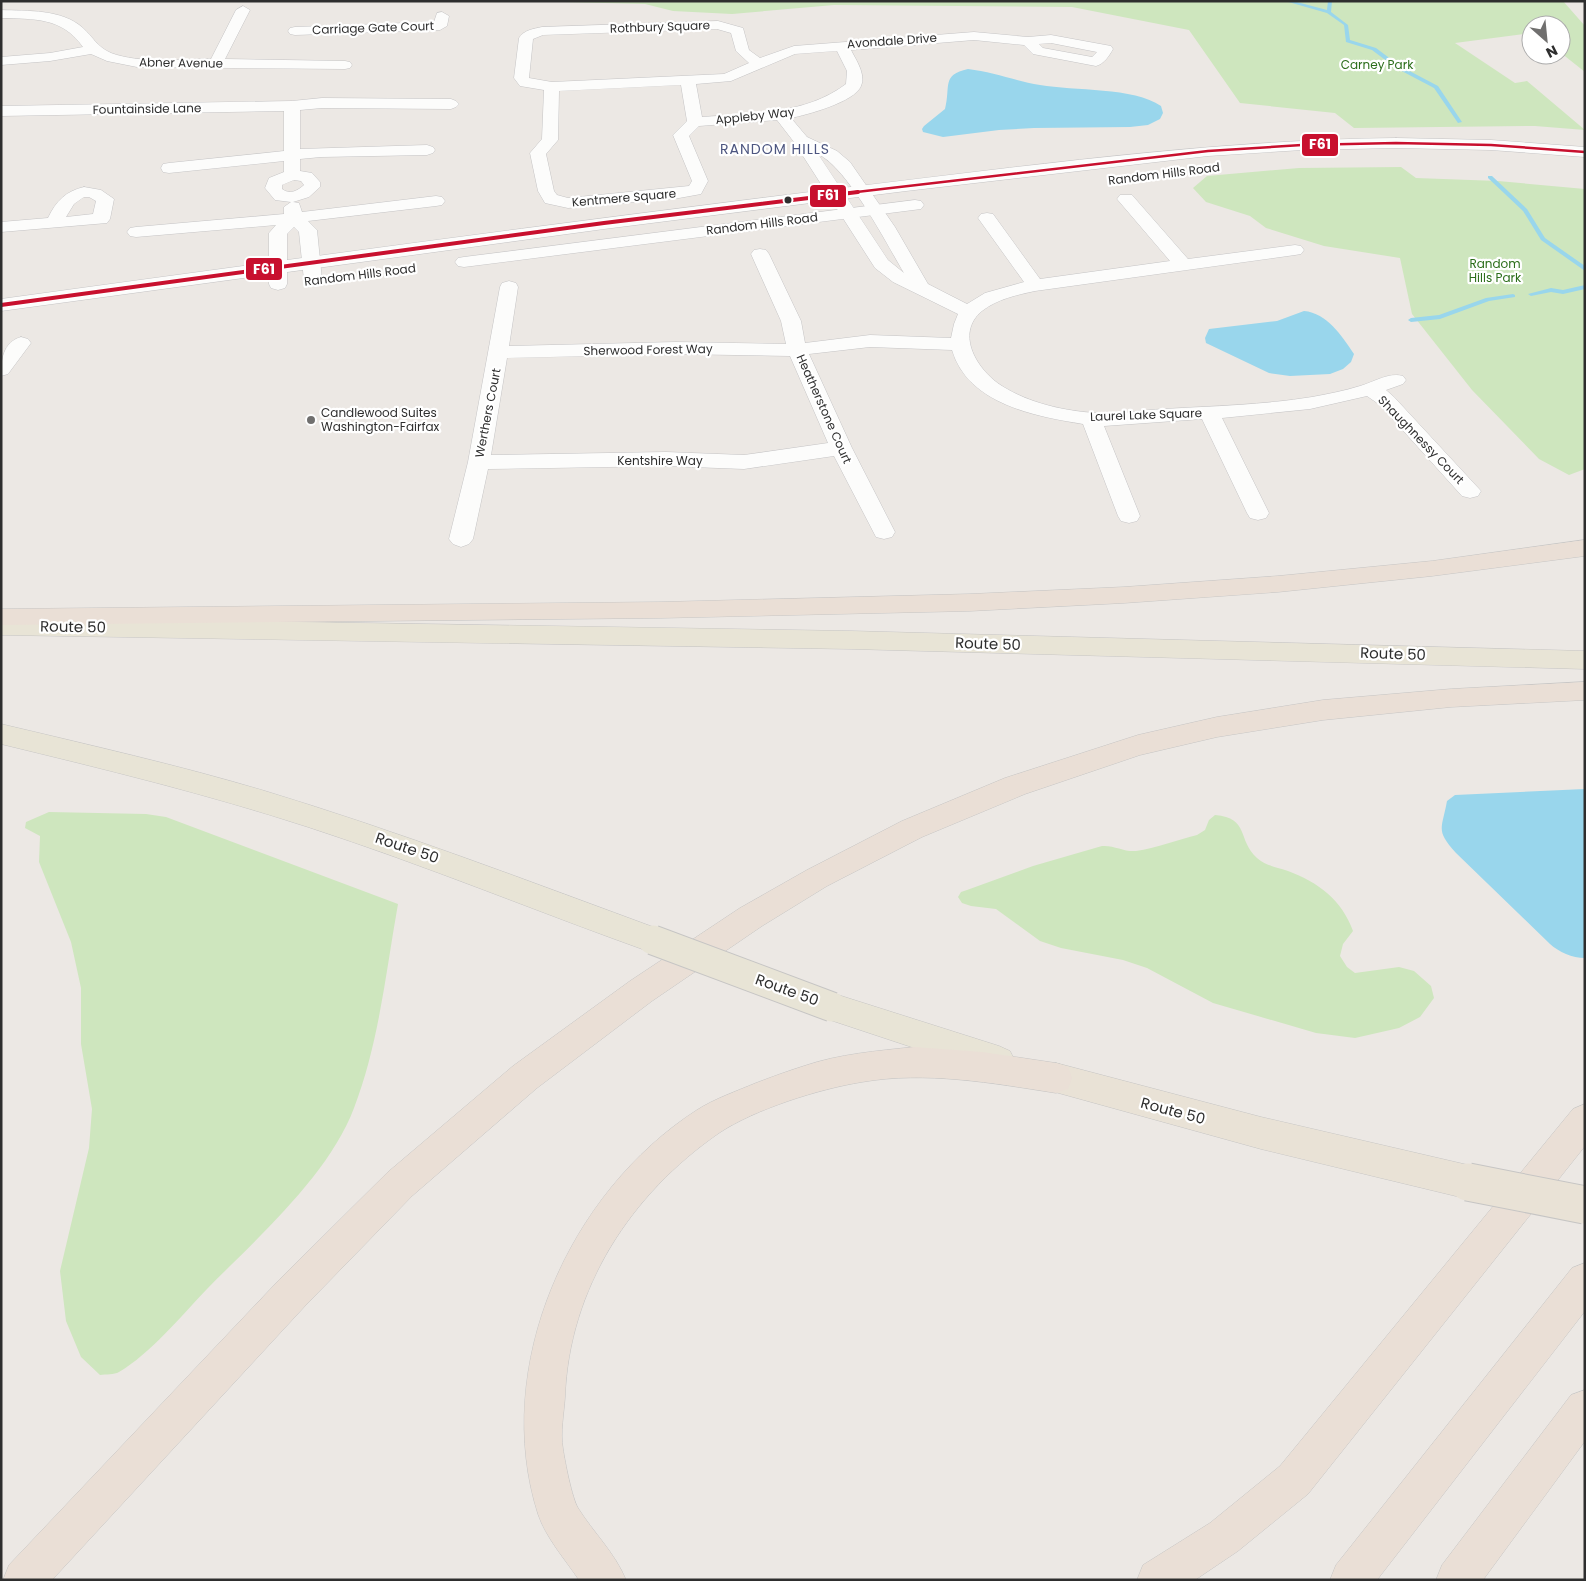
<svg xmlns="http://www.w3.org/2000/svg" width="1586" height="1581" viewBox="0 0 1586 1581" font-family="Poppins,sans-serif">
<style>
.green{fill:#cee6be}
.water{fill:#99d6ec}
.lines{fill:none;stroke-linecap:round;stroke-linejoin:round}
.stream{fill:#99d6ec;fill-rule:evenodd}
.minor-casing{stroke:#c5c4c5;stroke-width:1}
.tertiary-casing{stroke:#c5c4c5;stroke-width:1}
.primary-casing{stroke:#c6c5c4;stroke-width:1}
.trunk-casing{stroke:#c6c5c4;stroke-width:1}
.motorway-casing{stroke:#c6c5c4;stroke-width:1}
.minor{fill:#fcfcfb;fill-rule:evenodd}
.tertiary{fill:#fcfcfb;fill-rule:evenodd}
.primary{fill:#e8e4d6;fill-rule:evenodd}
.trunk{fill:#e9e2d6;fill-rule:evenodd}
.motorway{fill:#eadfd6;fill-rule:evenodd}
.primary-bridge-casing{stroke:#c6c5c4;stroke-width:31;stroke-linecap:butt}
.trunk-bridge-casing{stroke:#c6c5c4;stroke-width:39;stroke-linecap:butt}
.primary-bridge{stroke:#e8e4d6;stroke-width:29}
.trunk-bridge{stroke:#e9e2d6;stroke-width:37}
.bus-1-far1-casing{stroke:#fff;stroke-width:4.5}
.bus-1-casing{stroke:#fff;stroke-width:6}
.bus-1-far1{stroke:#c8102e;stroke-width:2.5}
.bus-1{stroke:#c8102e;stroke-width:4}
.bus-dot{fill:#2e2e2e;stroke:#fff;stroke-width:2}
.poi-dot{fill:#706f6e;stroke:#fff;stroke-width:2}
.labels{text-anchor:middle;stroke-width:4.5;stroke-linejoin:round;paint-order:stroke}
.far-street-label{font-size:12px;fill:#2e2e2e;stroke:#fff}
.far-park-label{font-size:12px;fill:#2c6e1b;stroke:#fff}
.far-poi-label{font-size:12px;fill:#2e2e2e;stroke:#fff;text-anchor:start}
.far-neighbourhood-label{font-size:14px;letter-spacing:1px;fill:#4d5680;stroke:#fff}
.street-label{font-size:15px;fill:#2e2e2e;stroke:#fff}
.line-badge{stroke:#fff;stroke-width:2}
.badge-label{font-size:14px;text-anchor:middle;font-weight:bold;fill:#fff}
</style>
<rect width="100%" height="100%" fill="#ece8e4"/>
<!-- green -->
<g class="green">
<path d="M525,1h1038l22,25v46l-24,-19v-28h-30v8l-76,10 60,40 12,-2 58,49 -50,-4 -181,2 -19,-15 -95,-10 -51,-73 -117,-23 -238,-2 -102,9 -59,-3 -28,-7z"/>
<path d="M1401,167l15,11 82,3 87,8v280l-16,6 -30,-16 -67,-69 -60,-76 -12,-56 -76,-12 -58,-18 -16,-12 -44,-14 -13,-14 14,-12 92,-8z"/>
<path d="M49,812l97,2 20,3 232,87c-12,67 -19,139 -44,204 -25,67 -97,130 -147,181 -25,26 -57,65 -88,83 -5,3 -13,2 -19,3l-19,-18 -15,-36 -6,-50 29,-123 3,-39 -11,-65v-56l-10,-46 -32,-80 1,-26 -15,-8 1,-6z"/>
<path d="M1215,815c35,3 22,25 42,43 9,8 20,9 31,13 30,11 54,29 65,60l-10,13 -3,12 7,11 8,6 44,-6 15,4 17,15 3,12 -14,19 -21,11 -44,10 -39,-5 -103,-30 -66,-35 -24,-8 -62,-12 -21,-7 -44,-32 -25,-3 -9,-3 -4,-6 3,-5 6,-2 66,-24 69,-20c12,-1 22,6 34,5 20,-3 41,-11 61,-16l8,-5 4,-10z"/>
</g>
<!-- water -->
<g class="water">
<path d="M968,69c25,3 48,12 72,16 34,6 94,2 121,21l2,7 -3,6 -12,6 -18,2 -96,1 -35,2 -56,7 -20,-5 -1,-3 2,-3 21,-17c6,-23 -4,-34 23,-40z"/>
<path d="M1304,311c23,2 38,25 50,43l-3,8 -8,7 -13,5 -40,2 -21,-3 -63,-30 -1,-5 4,-9 68,-8z"/>
<path d="M1585,789v169c-13,0 -26,-6 -35,-14l-94,-91c-21,-23 -14,-24 -9,-52l8,-6z"/>
</g>
<g class="lines">
<!-- stream -->
<g class="stream">
<path d="M1285,1h8l34,9 1,-9h4l-1,11 17,13 2,15 26,8 24,18 38,20 24,36 -4,1 -24,-35 -38,-20 -24,-18 -26,-8 -2,-17 -17,-12z"/>
<path d="M1488,176h4l35,33 18,29 40,28v5l-44,-31 -18,-29 -35,-33z"/>
<path d="M1585,285v4l-22,5 -12,-2 -20,4 -3,-2 23,-6 12,2z"/>
<path d="M1513,294l2,1v2l-26,4 -49,18 -29,3 -3,-2 3,-2 28,-3 47,-17z"/>
</g>
<defs>
<g id="minor">
<path d="M243,6l7,4 -25,49 120,2 5,1 2,3 -2,3 -5,1 -208,-2 -30,-6 -16,-7 -41,7 -49,4v-8l49,-4 33,-6c-21,-30 -49,-28 -82,-29v-8c26,1 61,-1 82,18 10,9 14,19 28,25 30,11 68,6 100,6l25,-49z"/>
<path d="M442,12l7,4 -2,10 -7,4 -145,5 -5,-1 -2,-3 2,-3 5,-1 139,-5 3,-9z"/>
<path d="M718,21l25,7 6,22 11,8 34,-12 180,-14 54,5 23,-2 60,11 2,3c-4,7 -9,15 -17,17l-63,-12 -9,-9 -50,-5 -123,10c5,10 15,24 10,36 -6,16 -55,29 -70,32l16,19 30,14 13,11 45,65 33,57 39,20 18,-11 39,-11 -46,-64 3,-4 6,-1 6,1 47,65 130,-18 -53,-62 3,-4h12l56,64 107,-14 6,1 3,4 -3,4 -6,1 -260,36c-18,4 -38,8 -53,20 -28,23 -4,60 20,75 27,17 62,25 94,27 23,2 45,-3 68,-4 49,-3 99,-4 148,-12 16,-3 32,-6 48,-11 14,-4 29,-14 43,-10l3,4 -3,4 -17,6 8,7 87,94 -3,5 -8,2 -8,-2 -82,-91 -13,-9 -57,13 -88,9 47,95 -3,5 -8,2 -8,-2 -3,-5 -45,-94 -98,7 36,90 -3,5 -8,2 -8,-2 -3,-5 -35,-92c-49,-8 -115,-20 -131,-74l-82,-3 -61,7 43,94 43,84 -3,5 -8,2 -8,-2 -42,-81 -90,13 -78,-3 -178,3 -15,70 -4,5 -8,3 -8,-3 -4,-5 19,-77 32,-175 2,-4 7,-2 7,2 2,4 -9,59 167,-4 110,2 -5,-23 -30,-67 3,-4 6,-1 6,1 3,4 32,67 4,22 65,-8 81,3 3,-14 4,-10 -65,-32 -18,-14 -81,-126 -17,-22 -78,6 -10,10 19,45 -7,13 -22,4 -111,10 -23,-5 -7,-12 -8,-38 12,-14 2,-49 -24,-4 -6,-8 5,-40c5,-8 14,-9 23,-11zM717,29l14,4 5,18 13,12 -25,11 -172,8 -23,-4 4,-39 10,-4zM1051,43l46,9 -5,5 -49,-9 -4,-4zM837,51l10,20 -1,13c-41,31 -94,29 -144,33l-6,-33 35,-3 64,-27zM681,85l6,36 -14,14 19,46 -3,5 -121,12 -11,-3 -3,-4 -8,-37 12,-14 1,-49zM818,154c30,14 68,89 86,119l-16,-13zM676,354l114,2 38,87 -84,12 -78,-3 -175,3 16,-97z"/>
<path d="M322,98l129,1 5,2 3,3 -3,3 -5,2 -129,-1 -22,2v39l127,-4 6,2 2,3 -2,3 -6,2 -106,2 -21,2v12l12,2 8,9v5l-11,10 -16,5 6,1 3,9 134,-16 6,1 3,4 -3,4 -6,1 -128,15 9,9 5,50 -2,4 -7,2 -7,-2 -2,-4 -5,-48 -5,-5 -7,7v50l-2,4 -7,2 -7,-2 -2,-4v-51l7,-8 -140,12 -6,-1 -3,-4 3,-4 6,-1 148,-13v-7l7,-5 -16,-2 -10,-12 4,-10 15,-6v-11l-115,12 -6,-1 -2,-4 2,-4 6,-1 115,-12v-40l-283,5v-10l291,-5zM294,180l7,1 3,4c-7,6 -14,10 -22,4v-4z"/>
<path d="M84,187l17,3 13,9 -4,20 -3,4 -106,9v-10l47,-4c8,-17 18,-27 36,-31zM84,197h5l7,4 -3,13 -27,3 8,-13z"/>
<path d="M21,337l7,2 3,4 -23,31 -7,2c0,-16 2,-34 20,-39z"/>
</g>
<g id="tertiary">
<path d="M1396,138l95,2 94,7v10l-94,-7 -95,-2 -94,2 -94,6 -302,35 -302,38 -603,82v-12c278,-38 555,-76 833,-110 187,-22 374,-49 562,-51z"/>
<path d="M915,200l6,1 3,4 -3,4 -457,58 -6,-1 -3,-4 3,-4 6,-1z"/>
</g>
<g id="primary">
<path d="M1,617l850,14 734,20v18l-734,-20 -850,-14z"/>
<path d="M1,724c88,21 177,41 264,67 135,41 266,91 399,140l4,9 -4,9 -11,4c-115,-41 -228,-88 -345,-126 -101,-33 -204,-58 -307,-83z"/>
<path d="M832,993l167,53 11,5 5,10 -5,10 -11,5 -178,-59 -5,-10 5,-10z"/>
</g>
<path id="trunk" d="M1056,1063l205,54 207,48 12,5 5,12 -5,12 -12,5 -207,-50 -217,-60 -4,-11 4,-11z"/>
<g id="motorway">
<path d="M1585,540v16l-153,20 -154,16 -154,11 -154,8 -309,7 -660,7v-16l660,-7 309,-8 154,-7 154,-11 154,-15z"/>
<path d="M1585,682v18l-134,7 -128,13 -106,17 -77,18 -115,39 -103,43 -95,49 -65,40 -110,75 -115,87 -125,108 -107,110 -253,274h-49l6,-15 270,-285 109,-108 125,-106 117,-85 110,-73 67,-38 95,-49 103,-43 133,-43 79,-18 106,-17 128,-11z"/>
<path d="M914,1047l68,5 74,11 12,4 4,11 -4,11 -12,4c-64,-10 -130,-22 -194,-11 -43,7 -107,27 -143,51 -88,61 -150,155 -154,264 -1,16 -5,35 -2,52 2,13 9,49 15,59 15,24 37,45 48,72h-47c-14,-21 -33,-42 -41,-66 -47,-147 31,-322 159,-404 17,-11 40,-19 59,-27 16,-6 32,-12 48,-17 35,-12 73,-15 110,-19z"/>
<path d="M1585,1104v42l-277,348 -70,57 -43,29h-58l6,-15 67,-42 70,-57 293,-357z"/>
<path d="M1585,1263v48l-208,269h-47l6,-15 236,-297z"/>
<path d="M1585,1390v51l-102,139h-47l6,-15 129,-170z"/>
</g>
</defs>
<!-- minor casing -->
<use href="#minor" class="minor-casing"/>
<!-- tertiary casing -->
<use href="#tertiary" class="tertiary-casing"/>
<!-- primary casing -->
<use href="#primary" class="primary-casing"/>
<!-- trunk casing -->
<use href="#trunk" class="trunk-casing"/>
<!-- motorway casing -->
<use href="#motorway" class="motorway-casing"/>
<!-- minor -->
<use href="#minor" class="minor"/>
<!-- tertiary -->
<use href="#tertiary" class="tertiary"/>
<!-- primary -->
<use href="#primary" class="primary"/>
<!-- trunk -->
<use href="#trunk" class="trunk"/>
<!-- motorway -->
<use href="#motorway" class="motorway"/>
<defs>
<path id="primary-bridge" d="M653,940l179,67"/>
<path id="trunk-bridge" d="M1468,1182l117,23"/>
</defs>
<!-- primary-bridge casing -->
<use href="#primary-bridge" class="primary-bridge-casing"/>
<!-- trunk-bridge casing -->
<use href="#trunk-bridge" class="trunk-bridge-casing"/>
<!-- primary-bridge -->
<use href="#primary-bridge" class="primary-bridge"/>
<!-- trunk-bridge -->
<use href="#trunk-bridge" class="trunk-bridge"/>
<defs>
<path id="bus-1-far1" d="M848,193l360,-42 94,-6 94,-2 95,2 94,7"/>
<path id="bus-1" d="M1,305l603,-82 254,-31"/>
</defs>
<!-- bus-1-far1 casing -->
<use href="#bus-1-far1" class="bus-1-far1-casing"/>
<!-- bus-1 casing -->
<use href="#bus-1" class="bus-1-casing"/>
<!-- bus-1-far1 -->
<use href="#bus-1-far1" class="bus-1-far1"/>
<!-- bus-1 -->
<use href="#bus-1" class="bus-1"/>
</g>
<!-- markers -->
<circle class="bus-dot" cx="788" cy="200" r="4.5"/>
<circle class="poi-dot" cx="311" cy="420" r="5"/>
<g class="labels">
<!-- far-street labels -->
<g class="far-street-label">
<text transform="translate(660 27) rotate(-2)" y="4">Rothbury Square</text>
<text transform="translate(373 28) rotate(-2)" y="4">Carriage Gate Court</text>
<text transform="translate(892 41) rotate(-4)" y="4">Avondale Drive</text>
<text transform="translate(181 63) rotate(1)" y="4">Abner Avenue</text>
<text transform="translate(147 109) rotate(-1)" y="4">Fountainside Lane</text>
<text transform="translate(755 116) rotate(-6)" y="4">Appleby Way</text>
<text transform="translate(1164 174) rotate(-7)" y="4">Random Hills Road</text>
<text transform="translate(624 198) rotate(-5)" y="4">Kentmere Square</text>
<text transform="translate(762 224) rotate(-7)" y="4">Random Hills Road</text>
<text transform="translate(360 275) rotate(-7)" y="4">Random Hills Road</text>
<text transform="translate(648 350) rotate(-1)" y="4">Sherwood Forest Way</text>
<text transform="translate(824 409) rotate(66)" y="4">Heatherstone Court</text>
<text transform="translate(488 413) rotate(-79)" y="4">Werthers Court</text>
<text transform="translate(1146 415) rotate(-2)" y="4">Laurel Lake Square</text>
<text transform="translate(1421 440) rotate(46)" y="4">Shaughnessy Court</text>
<text x="660" y="465">Kentshire Way</text>
</g>
<!-- far-park labels -->
<g class="far-park-label">
<text x="1377" y="69">Carney Park</text>
<text x="1495" y="268">Random<tspan x="1495" dy="14">Hills Park</tspan></text>
</g>
<!-- far-poi labels -->
<g class="far-poi-label">
<text x="321" y="417">Candlewood Suites<tspan x="321" dy="14">Washington-Fairfax</tspan></text>
</g>
<!-- far-neighbourhood labels -->
<g class="far-neighbourhood-label">
<text x="775" y="154">RANDOM HILLS</text>
</g>
<!-- street labels -->
<g class="street-label">
<text transform="translate(73 627) rotate(1)" y="5">Route 50</text>
<text transform="translate(988 644) rotate(2)" y="5">Route 50</text>
<text transform="translate(1393 654) rotate(2)" y="5">Route 50</text>
<text transform="translate(407 848) rotate(19)" y="5">Route 50</text>
<text transform="translate(787 990) rotate(20)" y="5">Route 50</text>
<text transform="translate(1173 1111) rotate(15)" y="5">Route 50</text>
</g>
</g>
<g class="line-badge">
<rect x="1301" y="133" width="38" height="24" rx="5" fill="#c8102e"/>
<rect x="809" y="184" width="38" height="24" rx="5" fill="#c8102e"/>
<rect x="245" y="257" width="38" height="24" rx="5" fill="#c8102e"/>
</g>
<g class="badge-label">
<text x="1320" y="149">F61</text>
<text x="828" y="200">F61</text>
<text x="264" y="274">F61</text>
</g>
<!-- border -->
<rect width="1586" height="1581" fill="none" stroke="#2e2e2e" stroke-width="5"/>
<!-- north arrow -->
<g transform="translate(1546 40) rotate(153)"><circle r="24" fill="#ffffff" stroke="#ababab"/>
<path d="M0-4L9 19L0 12L-9 19Z" fill="#706f6e"/>
<text y="-8" font-size="14" font-weight="bold" text-anchor="middle" fill="#2e2e2e">N</text>
</g>
</svg>
